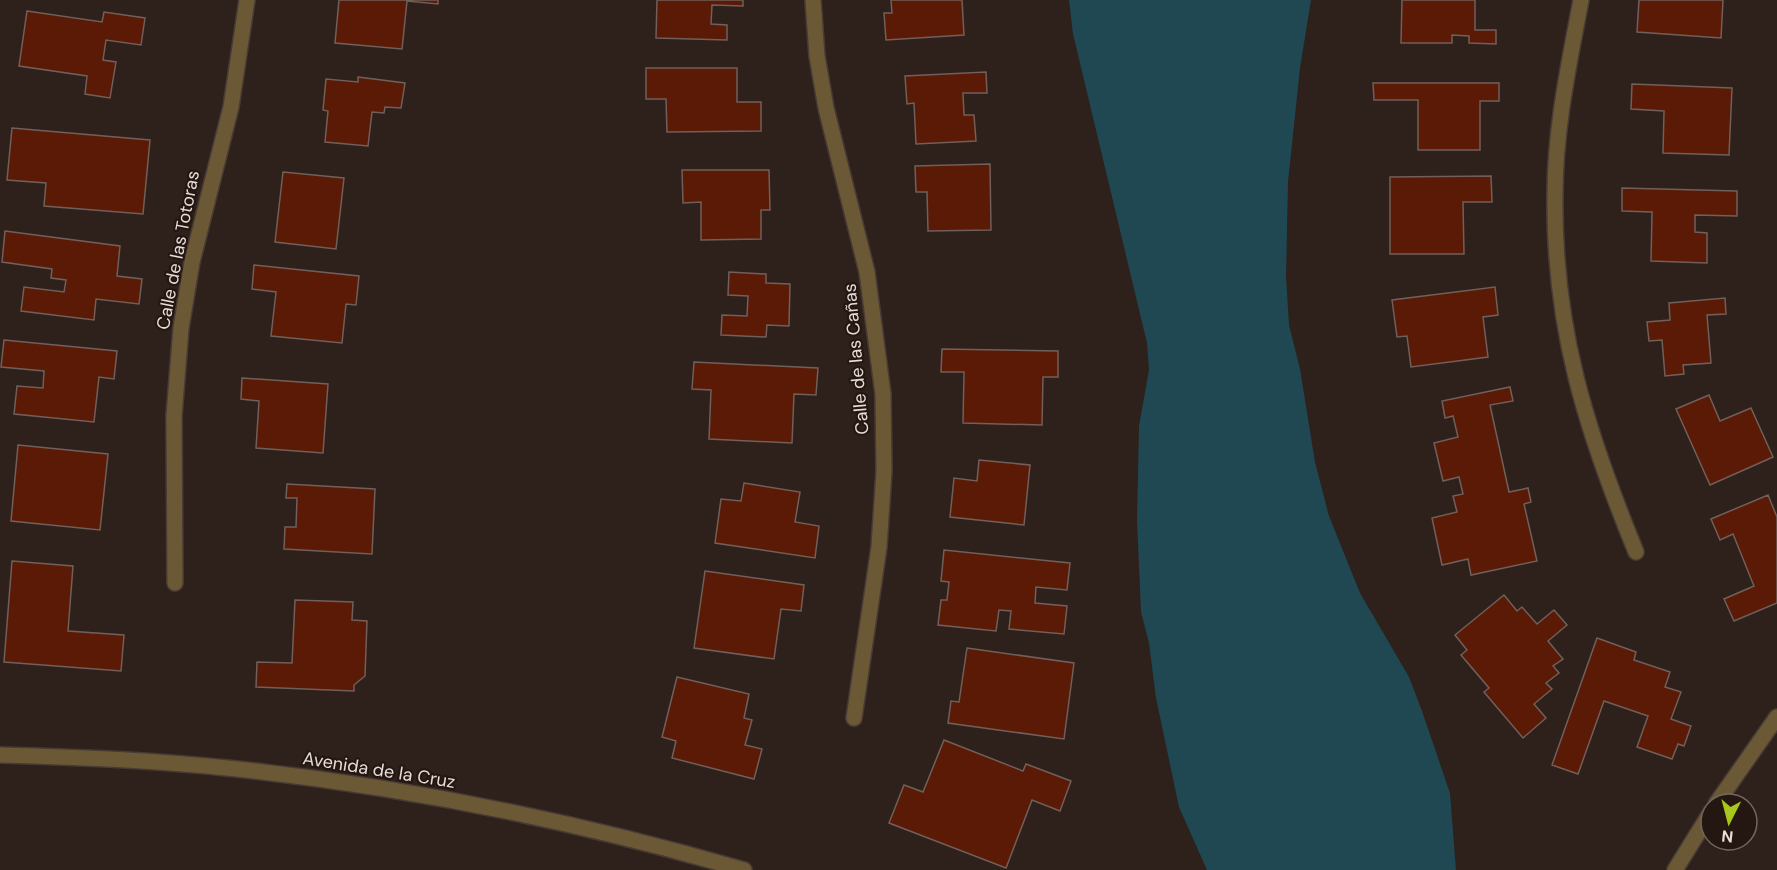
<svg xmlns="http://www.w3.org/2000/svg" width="1777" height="870" viewBox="0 0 1777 870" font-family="'DM Sans',sans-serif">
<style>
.water{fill:#1f4853}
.building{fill:#5a1a06;stroke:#715f5a;stroke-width:1.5}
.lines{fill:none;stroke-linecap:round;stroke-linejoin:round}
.minor-casing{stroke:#483a35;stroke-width:18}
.minor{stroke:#6b5936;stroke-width:15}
.labels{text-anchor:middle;stroke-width:4.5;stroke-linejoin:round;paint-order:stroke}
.street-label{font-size:18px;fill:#e6dcd8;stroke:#241711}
</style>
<rect width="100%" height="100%" fill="#2e201a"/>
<!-- water -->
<path class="water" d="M1069,0h242l-11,68 -12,114 -2,95 3,48 11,44 15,93 14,54 31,77 49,84 13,34 28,82 6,77h-249l-28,-63 -23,-109 -7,-55 -8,-31 -4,-91 2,-95 10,-56 -2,-27 -74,-309z"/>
<!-- building -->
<g class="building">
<path d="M339,0h99v4l-31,-3 -5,48 -67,-6z"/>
<path d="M657,0h86v6l-31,-1 -1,19 16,1v15l-71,-2z"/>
<path d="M891,0h71l2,35 -78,5 -2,-27h8z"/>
<path d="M1402,0h73v30h21v14l-27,-1v-7l-17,-1v8h-51z"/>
<path d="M1639,0h84l-2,38 -84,-6z"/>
<path d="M27,11l75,11 2,-10 41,6 -4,27 -35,-5 -3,20 13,2 -6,36 -25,-4 2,-18 -68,-10z"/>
<path d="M646,68h91v34h24v29l-94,1 -1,-33h-20z"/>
<path d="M986,72l1,21h-24l1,22h10l2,26 -60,3 -2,-41 -7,1 -2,-28z"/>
<path d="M358,77l47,6 -4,25 -16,-1 -1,6 -12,-1 -4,34 -43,-4 3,-31 -5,-1 3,-31 32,3z"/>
<path d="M1373,83h126v18h-19v49h-62v-50h-44z"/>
<path d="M1632,84l100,4 -3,67 -66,-2 1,-42 -33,-2z"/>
<path d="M12,128l138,12 -7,74 -99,-8 2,-23 -39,-3z"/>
<path d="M990,164l1,66 -63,1 -1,-39h-11l-1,-26z"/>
<path d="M682,170h87l1,40h-9v29l-60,1v-38l-18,1z"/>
<path d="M283,172l61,6 -8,71 -61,-7z"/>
<path d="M1491,176l1,26h-29l1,52h-74v-77z"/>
<path d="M1622,188l115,3v25l-42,-1v17l12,1v30l-56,-2 1,-49 -30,-1z"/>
<path d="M5,231l115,15 -3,30 25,3 -3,25 -43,-5 -2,21 -73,-9 3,-24 40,5 2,-12 -15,-2 1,-9 -50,-7z"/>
<path d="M254,265l105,11 -3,29 -10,-1 -4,39 -71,-7 5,-44 -24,-3z"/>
<path d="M729,272l37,2v9l24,1 -1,42 -22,-1 -1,12 -45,-2 1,-20 25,1 1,-20 -20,-1z"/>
<path d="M1495,287l3,28 -15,2 5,40 -77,10 -4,-31 -10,1 -5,-37z"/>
<path d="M1725,298l1,16 -19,1 4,48 -28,2 1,9 -19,2 -3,-36 -13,1 -2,-19 23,-2 -1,-17z"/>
<path d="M4,340l113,11 -3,28 -15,-2 -5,45 -80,-8 3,-28 26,2 1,-17 -43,-4z"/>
<path d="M942,349l116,2v26h-15l-1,48 -79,-2 1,-51h-23z"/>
<path d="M694,362l124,6 -2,27 -22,-1 -2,49 -83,-4 2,-49 -19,-1z"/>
<path d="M242,378l86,6 -5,69 -67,-5 3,-47 -18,-2z"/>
<path d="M1510,387l3,14 -23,4 19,87 19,-4 3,14 -7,2 13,57 -66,14 -3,-16 -26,6 -10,-47 25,-6 -4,-16 10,-2 -4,-17 -16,4 -9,-38 24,-6 -5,-21 -8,2 -3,-17z"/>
<path d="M1709,395l11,26 31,-13 22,49 -63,28 -34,-76z"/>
<path d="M18,445l90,9 -8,76 -89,-9z"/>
<path d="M979,460l51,5 -6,60 -74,-8 4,-39 23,3z"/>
<path d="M744,483l56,9 -5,30 24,4 -4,32 -100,-15 6,-44 20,2z"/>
<path d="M287,484l88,5 -3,65 -88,-5 1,-22h11l1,-29h-11z"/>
<path d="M1768,495l9,22v86l-43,18 -10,-22 30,-13 -21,-52 -13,6 -9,-21z"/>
<path d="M944,550l126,13 -3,27 -31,-3 -1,16 32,3 -3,28 -55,-5 2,-18 -12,-1 -3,21 -58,-6 3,-25h6l2,-18 -8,-1z"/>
<path d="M12,561l61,5 -5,65 56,4 -3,36 -117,-9z"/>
<path d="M705,571l99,14 -3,26 -20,-2 -7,50 -80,-11z"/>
<path d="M1504,595l13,16 5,-4 15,17 17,-14 13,15 -19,16 15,18 -10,7 6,7 -13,10 6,6 -18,15 12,14 -23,20 -39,-46 5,-4 -28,-33 6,-5 -12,-15z"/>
<path d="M295,600l58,2 -1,18 15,1 -2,55 -11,9v6l-98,-4 1,-25 35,1z"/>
<path d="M1597,638l39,14 -2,8 36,12 -5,15 16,5 -10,27 20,7 -7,20 -6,-2 -6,15 -35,-12 11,-31 -44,-15 -26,73 -26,-9z"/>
<path d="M967,648l107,15 -10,76 -116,-16 3,-22 8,1z"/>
<path d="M677,677l72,17 -5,24 8,2 -7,25 17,4 -8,30 -82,-21 4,-17 -14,-4z"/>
<path d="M944,740l79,31 3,-7 45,17 -11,30 -28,-11 -26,68 -117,-45 15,-38 19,7z"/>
</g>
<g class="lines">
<defs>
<g id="minor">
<path d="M813,0l4,56 9,52 41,164 16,122 1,77 -5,76 -25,171"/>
<path d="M1581,0c-12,64 -26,128 -26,194 -2,133 31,236 81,358"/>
<path d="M175,583l-1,-167 7,-88 11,-66 39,-155 16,-107"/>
<path d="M0,755c76,2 152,5 227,13 175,18 348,53 517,102"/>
<path d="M1716,804l61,-87"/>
<path d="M1675,870l36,-58"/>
</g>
</defs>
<!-- minor casing -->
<use href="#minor" class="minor-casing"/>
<!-- minor -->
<use href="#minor" class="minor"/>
</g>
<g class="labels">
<!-- street labels -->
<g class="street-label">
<text transform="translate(178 250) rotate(-79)" y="6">Calle de las Totoras</text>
<text transform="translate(856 359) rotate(-95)" y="6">Calle de las Cañas</text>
<text transform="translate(379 770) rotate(9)" y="6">Avenida de la Cruz</text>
</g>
</g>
<!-- north arrow -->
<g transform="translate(1729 822) rotate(186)"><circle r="28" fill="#241711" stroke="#726661" stroke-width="1.5"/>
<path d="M0-4.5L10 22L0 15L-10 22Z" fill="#a8c71c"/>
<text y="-9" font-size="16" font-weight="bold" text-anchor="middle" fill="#e6dcd8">N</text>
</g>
</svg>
